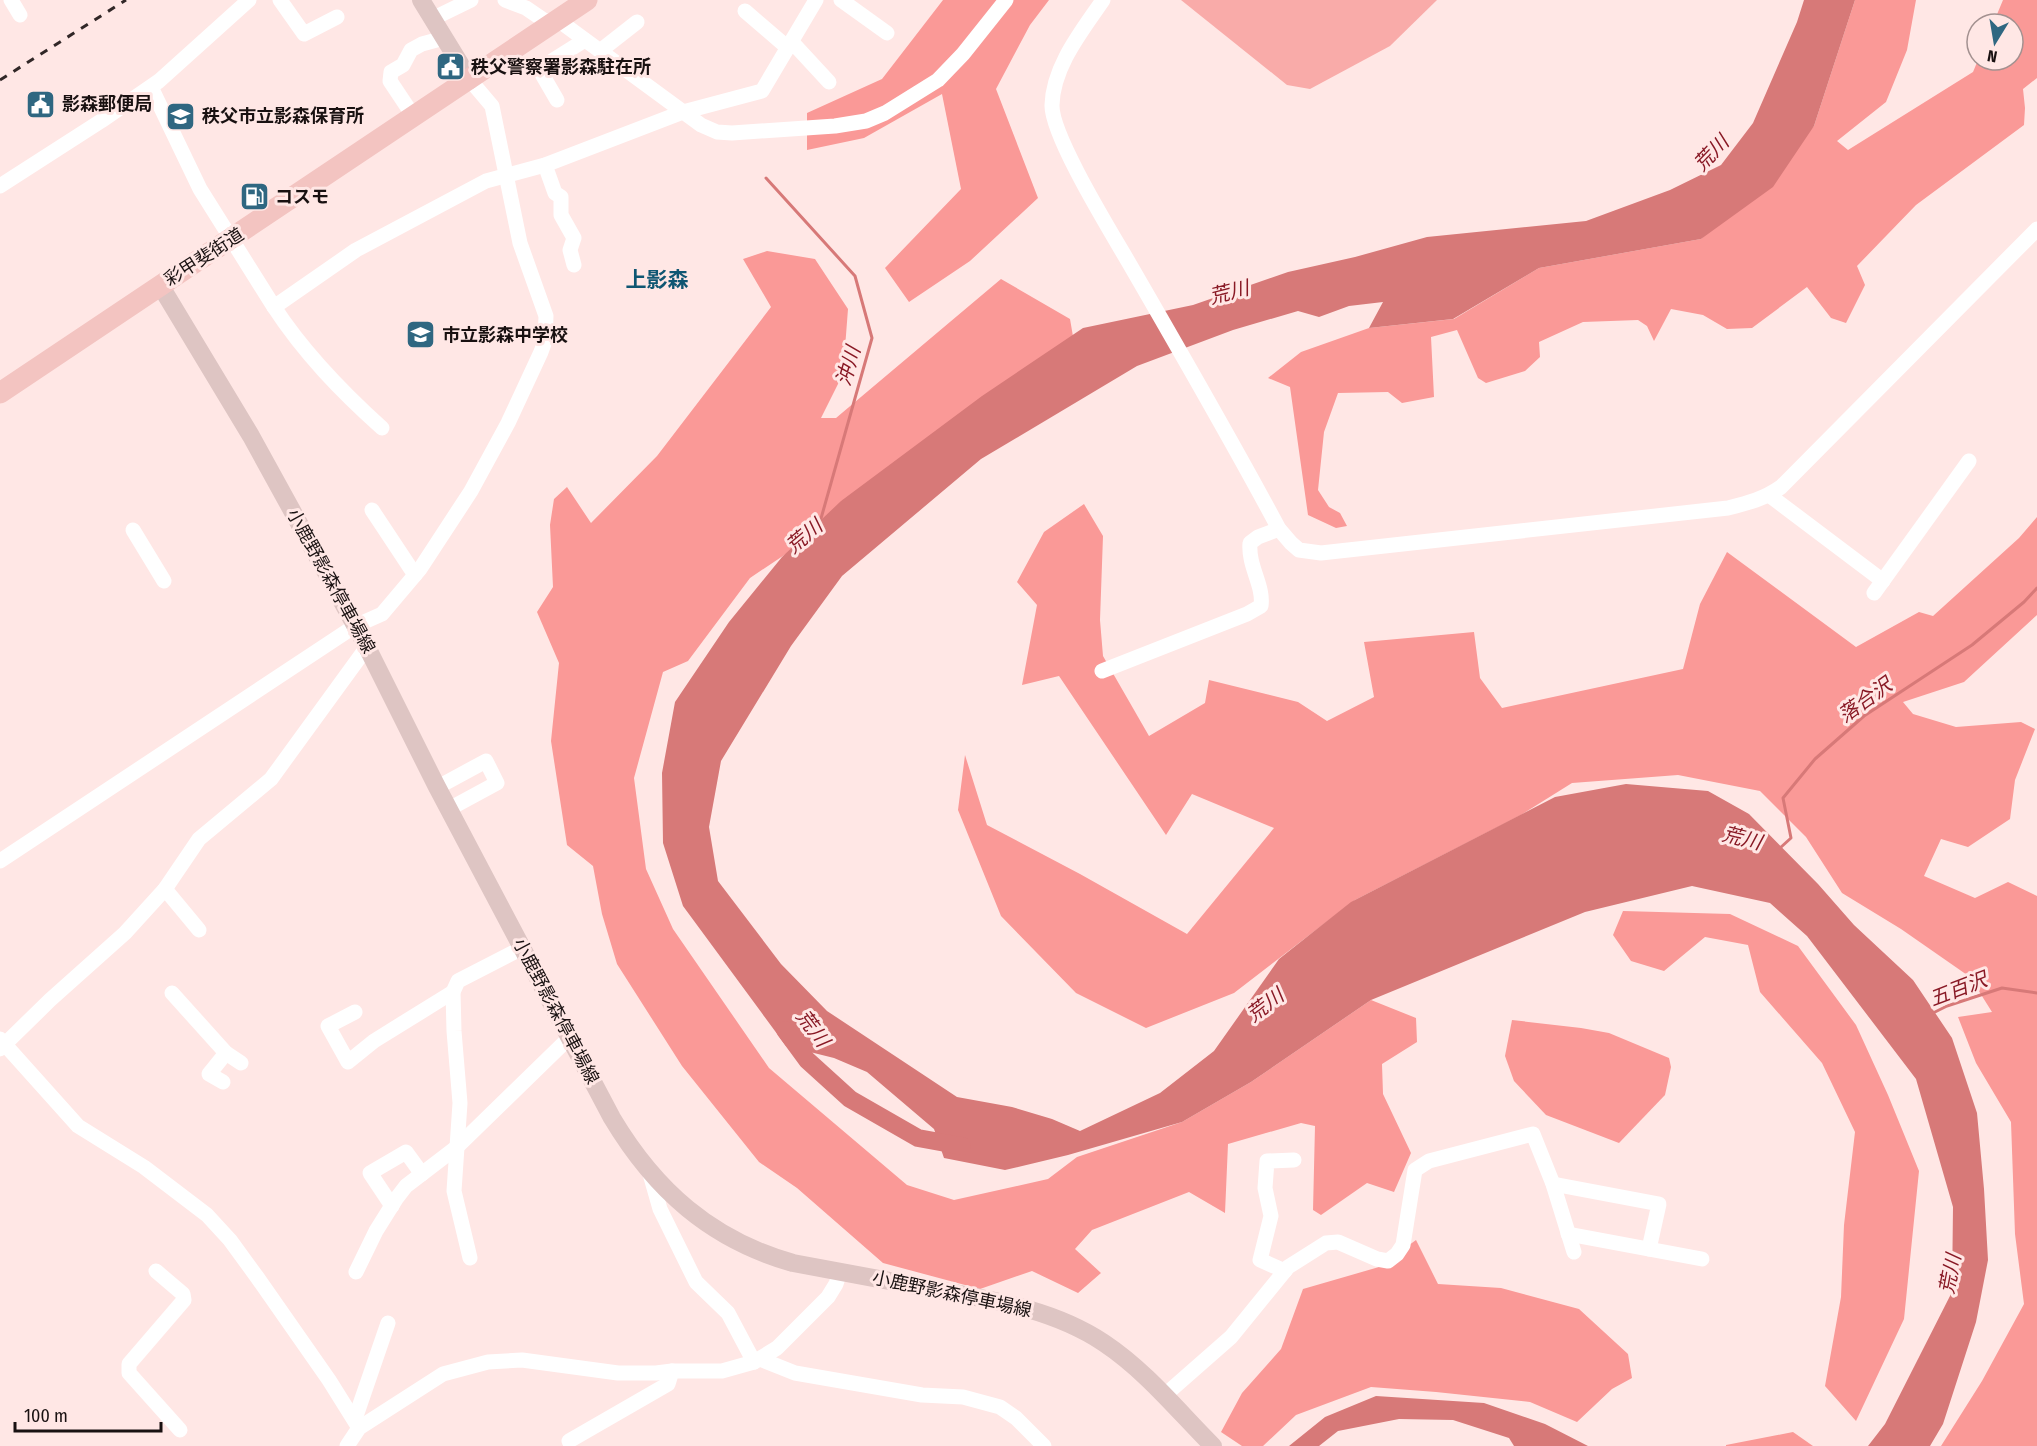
<svg xmlns="http://www.w3.org/2000/svg" width="2037" height="1446" viewBox="0 0 2037 1446" font-family="'Fira Sans Condensed','Noto Sans JP',sans-serif">
<style>
.green{fill:#f9aba9}
.forest{fill:#fa9997}
.water{fill:#d77978}
.lines{fill:none;stroke-linecap:round;stroke-linejoin:round}
.stream{stroke:#d77978;stroke-width:3}
.river{stroke:#d77978;stroke-width:18}
.minor{stroke:#fff;stroke-width:15}
.major{stroke:#dec5c3;stroke-width:18}
.highway{stroke:#f3c4c1;stroke-width:21}
.rail{stroke:#312727;stroke-width:3;stroke-dasharray:8 8;stroke-linecap:butt}
.labels{text-anchor:middle;stroke-width:6;stroke-linejoin:round;paint-order:stroke}
.poi-label{font-size:18px;font-weight:bold;fill:#191111;stroke:#ffe7e5;text-anchor:start}
.street-label{font-size:18px;fill:#191111;stroke:#ffe7e5}
.water-label{font-size:20px;font-style:italic;fill:#891925;stroke:#ffe7e5}
.quarter-label{font-size:21px;font-weight:bold;fill:#0f5672;stroke:#ffe7e5}
</style>
<rect width="100%" height="100%" fill="#ffe7e5"/>
<!-- green -->
<path class="green" d="M1181,0h256l-47,46 -80,43 -23,-4z"/>
<!-- forest -->
<g class="forest">
<path d="M943,0h106l-19,25 -34,64 42,109 -68,63 -61,41 -24,-34 76,-79 -19,-95 -78,44 -57,12v-37l75,-34z"/>
<path d="M1855,0h61l-9,50 -21,52 -49,39 11,9 125,-78 5,-12h35v-36h-20l10,-24h34v78l-14,11 2,19 -1,17 -108,80 -59,61 8,19 -19,38 -15,-5 -24,-31 -55,41 -25,1 -24,-14 -32,-6 -17,32 -7,-15 -9,-6 -55,2 -44,20 1,15 -15,14 -39,12 -8,-5 -21,-48 -26,7 3,60 -32,6 -14,-11 -50,1 -14,39 -6,58 11,17 11,6 7,13 -11,2 -28,-13 -18,-128 -22,-9 33,-26 68,-24 85,-9 85,-51 162,-29 113,-113z"/>
<path d="M767,251l48,8 33,50 -5,65 -22,44h15l165,-139 69,40 5,29 -167,124 -158,106 -62,83 -25,11 -29,106 12,91 27,60 96,139 138,117 47,15 94,-21 29,-22 105,-35 69,-40 120,-82 45,18 1,24 -35,22 1,30 28,59 -17,39 -27,-9 -46,32 -8,-5 2,-84 -14,-3 -73,21 -3,69 -36,-21 -97,38 -17,19 26,24 -23,20 -46,-22 -52,18 -97,-26 -86,-75 -38,-26 -77,-96 -65,-102 -15,-50 -9,-48 -26,-21 -16,-104 8,-78 -22,-51 16,-25 -3,-62 4,-26 13,-12 24,36 66,-67 114,-149 -28,-48z"/>
<path d="M1084,504l19,32 -3,84 3,36 46,80 56,-33 4,-23 89,22 29,19 47,-24 -10,-55 110,-10 6,46 22,30 181,-39 17,-65 27,-52 129,95 63,-35 14,4 86,-78 18,-21v98l-73,67 -61,20 10,12 43,13 65,-5 14,7 -20,51 -5,39 -42,28 -27,-8 -17,37 51,22 33,-16 29,14v550h-96l41,-65 42,-77 -9,-70 -4,-112 -35,-59 -18,-46 34,-5 -22,-35 -69,-48 -59,-36 -36,-56 -46,-46 -82,-16 -106,8 -51,32 -166,85 -121,93 -88,35 -70,-35 -75,-77 -43,-106 7,-55 22,70 93,49 107,60 87,-106 -82,-34 -26,41 -107,-159 -37,9 15,-80 -20,-23 27,-50z"/>
<path d="M1623,911l107,3 68,32 58,79 32,70 31,76 -15,148 -48,102 -31,-35 16,-89 3,-72 11,-93 -33,-69 -62,-71 -12,-47 -43,-8 -41,34 -33,-10 -18,-26z"/>
<path d="M1512,1020l69,8 28,5 60,25 2,9 -6,28 -46,48 -73,-28 -32,-34 -9,-25z"/>
<path d="M1416,1240l22,44 63,4 78,21 49,45 4,24 -20,11 -35,33 -47,-20 -94,-10 -65,-5 -75,28 -33,31h-21l-21,-14 21,-39 39,-44 22,-60 76,-22z"/>
<path d="M1793,1432l20,14h-87v-1z"/>
</g>
<!-- water -->
<g class="water">
<path d="M1804,0h51l-41,126 -41,61 -72,52 -162,29 -86,51 -84,9 14,-26 -34,4 -30,11 -21,-6 -65,19 -96,36 -156,93 -139,117 -51,70 -70,115 -12,66 9,54 63,83 46,47 130,86 55,10 40,12 28,12 80,-38 54,-42 65,-92 72,-57 204,-105 71,-13 82,7 41,23 69,70 36,41 59,55 39,58 25,75 7,76 4,71 -12,62 -33,102 -13,22h-62l17,-22 67,-132 1,-85 -37,-128 -109,-143 -37,-33 -78,-17 -107,26 -214,88 -120,82 -69,40 -114,33 -63,15 -61,-12 -10,-29 -67,-57 -33,-14 -48,-12 -103,-140 -20,-63 -1,-70 13,-71 54,-80 53,-65 59,-56 141,-105 101,-68 110,-23 95,-33 67,-15 72,-20 159,-16 84,-31 51,-25 32,-42 44,-101z"/>
<path d="M1376,1396l108,7 61,21 43,22h-74l-5,-8 -56,-18 -54,-1 -61,12 -19,15h-30l36,-29z"/>
</g>
<g class="lines">
<!-- stream -->
<g class="stream">
<path d="M766,178l89,98 17,62 -52,184"/>
<path d="M1780,848l11,-10 -8,-40 32,-39 49,-43 108,-71 52,-43 13,-14"/>
<path d="M1933,1013l14,-7 55,-18 35,5"/>
</g>
<!-- river -->
<path class="river" d="M785,1030l22,30 43,39 68,39 44,8"/>
<!-- minor -->
<g class="minor">
<path d="M11,0l9,15"/>
<path d="M280,0l24,34 33,-17"/>
<path d="M505,0l21,8 19,13 13,-1 143,105 16,7 15,1 103,-7 31,-5 19,-8 53,-33 25,-26 43,-54"/>
<path d="M841,0l46,33"/>
<path d="M1103,0c-21,31 -50,66 -51,105 -1,30 59,127 77,158 51,88 102,176 150,266l12,14 8,7 22,3 407,-45c20,-5 36,-9 53,-21l256,-258"/>
<path d="M745,11l43,37"/>
<path d="M432,19l39,-19"/>
<path d="M792,42l37,40"/>
<path d="M600,51l37,-29"/>
<path d="M151,87l49,102 74,118 82,-57 130,-69 59,-16 138,-53 79,-21 54,-91"/>
<path d="M557,100l-18,-31 46,-29"/>
<path d="M414,117l-24,-36 1,-9 12,-7 8,-15 11,-6 22,-6"/>
<path d="M545,165l10,28 6,4v18l13,23 -4,12 4,15"/>
<path d="M0,186l101,-65 58,-40 90,-81"/>
<path d="M274,307c30,46 67,84 108,121"/>
<path d="M1769,495l114,86"/>
<path d="M372,510l43,65"/>
<path d="M133,530l31,51"/>
<path d="M1874,593l95,-132"/>
<path d="M1102,671l145,-57 14,-8c3,-21 -13,-39 -11,-63l8,-6 21,-8"/>
<path d="M438,787l48,-26 11,22 -48,26"/>
<path d="M0,861l355,-235 27,-12 38,-45 51,-78 37,-68 33,-71 4,-11 1,-25 -26,-73 -28,-137 -22,-26"/>
<path d="M165,889l34,41"/>
<path d="M172,993l54,60 15,10"/>
<path d="M355,1012l-27,14 20,36 26,-21 79,-49"/>
<path d="M0,1039l78,87 66,41 63,48 23,25 27,37 72,103 30,48"/>
<path d="M0,1049l50,-49 75,-67 40,-44 34,-50 72,-60 96,-132"/>
<path d="M223,1082l-14,-8 17,-21"/>
<path d="M650,1174l10,35 36,73 32,31 26,49"/>
<path d="M1553,1184l106,20 -10,45"/>
<path d="M392,1206l-22,-33 36,-21 16,22"/>
<path d="M1568,1234l134,25"/>
<path d="M470,1258l-16,-67 6,-88 -6,-72 -1,-39 5,-11 64,-33"/>
<path d="M156,1271l27,23 1,6 -55,64v9l51,57"/>
<path d="M1285,1271l-25,-11 11,-44 -6,-28 2,-27 27,-1"/>
<path d="M356,1272l20,-41 20,-32 10,-13 51,-39 113,-110"/>
<path d="M760,1359l35,14 127,22 41,2 37,10 16,11 28,28"/>
<path d="M1165,1395l66,-58 57,-70 38,-24 12,-1 39,17 11,2 9,-7 6,-9 12,-75 14,-9 104,-27 20,50 21,68"/>
<path d="M355,1419l33,-96"/>
<path d="M569,1441l99,-57 4,-13"/>
<path d="M347,1446l12,-18 84,-54 45,-12 34,-2 96,13h38l16,-2h50l32,-9 23,-14 51,-51 8,-13 4,-12"/>
</g>
<!-- major -->
<g class="major">
<path d="M421,0l49,80"/>
<path d="M160,285l91,151 116,211 69,138 176,333c43,72 99,122 181,145 47,9 93,17 139,26 60,11 121,20 172,54 42,28 74,68 109,103"/>
</g>
<!-- highway -->
<path class="highway" d="M0,393l587,-393"/>
<!-- rail -->
<path class="rail" d="M0,80l126,-80"/>
</g>
<!-- icons -->
<defs>
<symbol id="civic-square" viewBox="-11 -11 22 22"><rect x="-9" y="-9" width="18" height="18" rx="4" fill="#2f6781" stroke="#ffe7e5"/><path d="M-.6-6.5H3V-4.5H.6V-3L4-1V1h2V6H-6V1h2V-1L-.6-3ZM-1.2 2.5V6h2.4V2.5Z" fill="#fff"/></symbol>
<symbol id="school-square" viewBox="-11 -11 22 22"><rect x="-9" y="-9" width="18" height="18" rx="4" fill="#2f6781" stroke="#ffe7e5"/><path d="M0-5L7-2L0 1L-7-2ZM-4 1L0 2.5L4 1V4Q0 6-4 4Z" fill="#fff"/></symbol>
<symbol id="fuel-square" viewBox="-11 -11 22 22"><rect x="-9" y="-9" width="18" height="18" rx="4" fill="#2f6781" stroke="#ffe7e5"/><path d="M-5.5-6h7V0h2V4h1.3V-2.5L3-4.5l.8-.8L6-3V5H2.5V1h-1V6h-7ZM-4.2-4.7v3.2H.2V-4.7Z" fill="#fff"/></symbol>
</defs>
<g fill-rule="evenodd">
<use href="#civic-square" x="434" y="50" width="33" height="33"/>
<use href="#civic-square" x="24" y="88" width="33" height="33"/>
<use href="#school-square" x="164" y="100" width="33" height="33"/>
<use href="#fuel-square" x="238" y="180" width="33" height="33"/>
<use href="#school-square" x="404" y="318" width="33" height="33"/>
</g>
<g class="labels">
<!-- poi labels -->
<g class="poi-label">
<text x="471" y="73">秩父警察署影森駐在所</text>
<text x="62" y="110">影森郵便局</text>
<text x="202" y="122">秩父市立影森保育所</text>
<text x="275" y="203">コスモ</text>
<text x="442" y="341">市立影森中学校</text>
</g>
<!-- street labels -->
<g class="street-label">
<text transform="translate(204 257) rotate(-33)" y="6">彩甲斐街道</text>
<text transform="translate(331 581) rotate(61)" y="6">小鹿野影森停車場線</text>
<text transform="translate(556 1011) rotate(62)" y="6">小鹿野影森停車場線</text>
<text transform="translate(952 1294) rotate(12)" y="6">小鹿野影森停車場線</text>
</g>
<!-- water labels -->
<g class="water-label">
<text transform="translate(1711 153) rotate(-46)" y="7">荒川</text>
<text transform="translate(1229 292) rotate(-14)" y="7">荒川</text>
<text transform="translate(848 366) rotate(-74)" y="7">沖川</text>
<text transform="translate(804 536) rotate(-40)" y="7">荒川</text>
<text transform="translate(1865 700) rotate(-36)" y="7">落合沢</text>
<text transform="translate(1742 838) rotate(14)" y="7">荒川</text>
<text transform="translate(1958 989) rotate(-21)" y="7">五百沢</text>
<text transform="translate(1265 1005) rotate(-37)" y="7">荒川</text>
<text transform="translate(813 1028) rotate(53)" y="7">荒川</text>
<text transform="translate(1950 1274) rotate(-79)" y="7">荒川</text>
</g>
<!-- quarter labels -->
<g class="quarter-label">
<text x="657" y="287">上影森</text>
</g>
</g>
<!-- north arrow -->
<g transform="translate(1995 42) rotate(191)"><circle r="28" fill="#ffe7e5" stroke="#a39190" stroke-width="1.5"/>
<path d="M0-4.5L10 22L0 15L-10 22Z" fill="#2f6781"/>
<text y="-9" font-size="16" font-weight="bold" text-anchor="middle" fill="#191111">N</text>
</g>
<!-- scale -->
<path d="M15 1422v9h146v-9" fill="none" stroke="#191111" stroke-width="3"/>
<text x="24" y="1422" font-size="18" fill="#191111" stroke="#ffe7e5" stroke-width="4.5" paint-order="stroke">100 m</text>
</svg>
